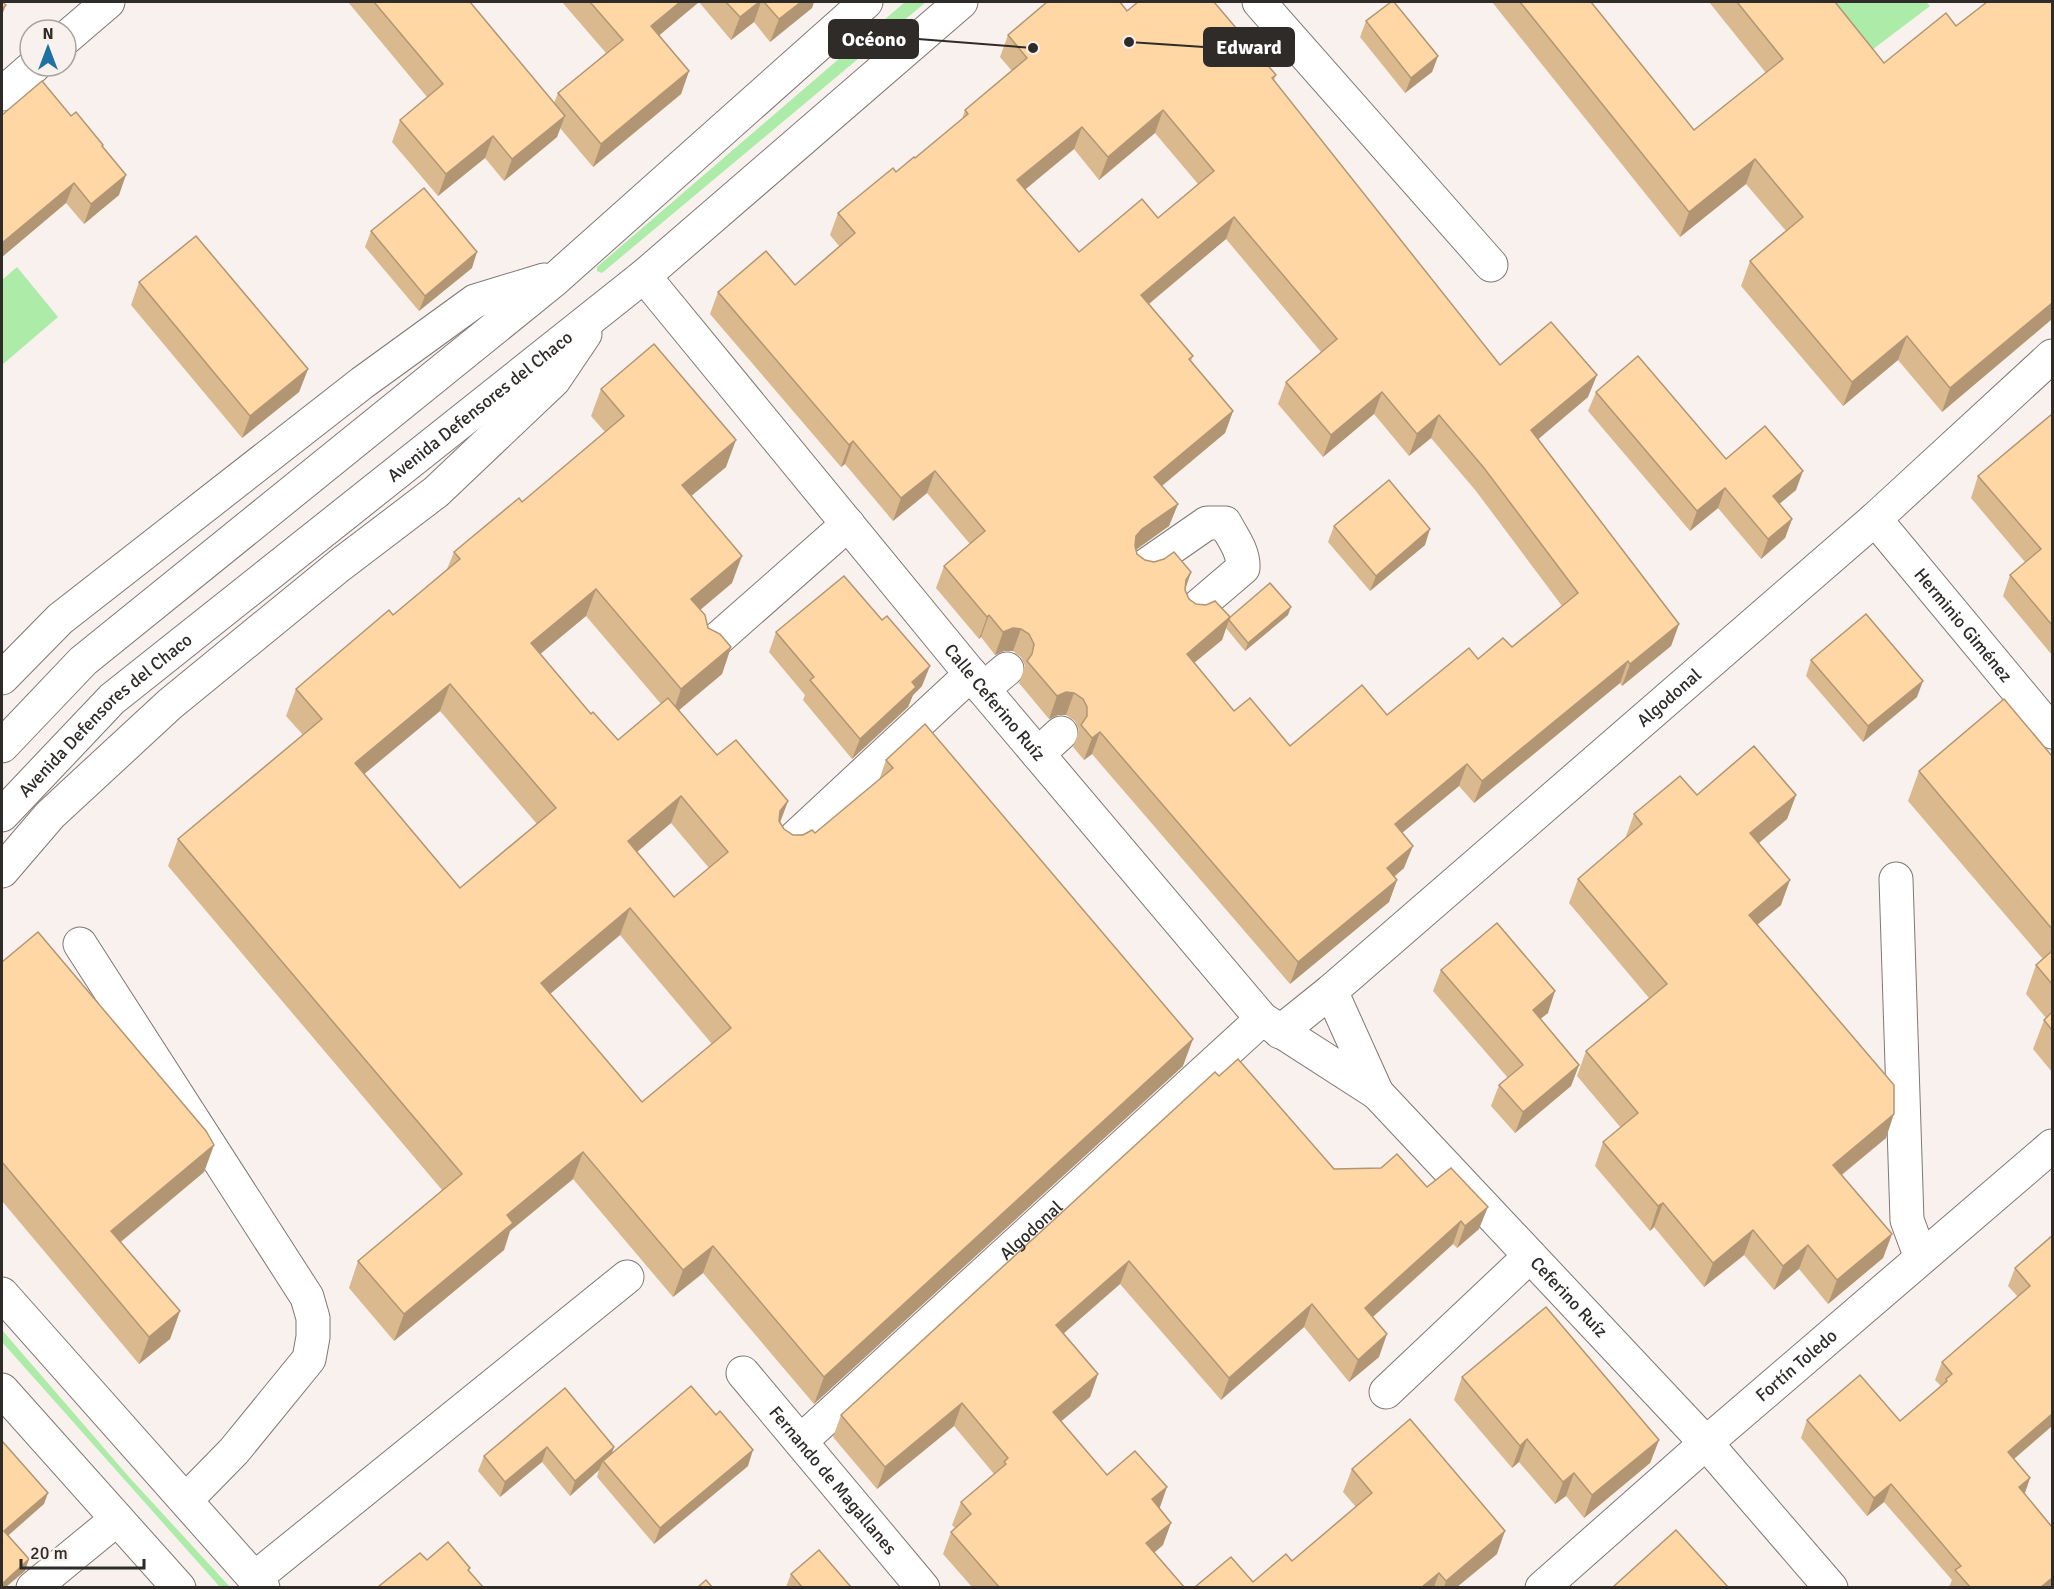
<svg xmlns="http://www.w3.org/2000/svg" width="2054" height="1589" viewBox="0 0 2054 1589" font-family="Signika,sans-serif">
<style>
.grass{fill:#aceba8}
.lines{fill:none;stroke-linecap:round;stroke-linejoin:round}
.minor-casing{stroke:#7f7875;stroke-width:35}
.highway-casing{stroke:#7f7875;stroke-width:35}
.minor{stroke:#fff;stroke-width:33}
.highway{stroke:#fff;stroke-width:33}
.wall{fill:#dab98e;fill-rule:evenodd}
.shaded-wall{fill:#b29674}
.building{fill:#fed7a5;stroke:#b29674;stroke-width:1.5;fill-rule:evenodd}
.labels{text-anchor:middle;stroke-width:6;stroke-linejoin:round;paint-order:stroke}
.street-label{font-size:18px;fill:#2e2b29;stroke:#f9f1ed}
.leader{fill:none;stroke:#2e2b29;stroke-width:2}
.callout-dot{fill:#2e2b29;stroke:#f9f1ed;stroke-width:2}
.callout{fill:#2e2b29;stroke:#2e2b29;stroke-width:2}
.callout-label{font-size:20px;text-anchor:middle;font-weight:bold;fill:#fff}
</style>
<rect width="100%" height="100%" fill="#f9f1ed"/>
<!-- grass -->
<g class="grass">
<path d="M905,2h21l-324,271 -5,-2v-4z"/>
<path d="M1810,2h116l4,4 -74,56z"/>
<path d="M17,267l41,50 -56,48v-85z"/>
<path d="M2,1330l127,147 101,110h-10l-218,-245z"/>
</g>
<g class="lines">
<defs>
<g id="minor">
<path d="M1259,2l232,263"/>
<path d="M66,38l42,-36"/>
<path d="M2,94l32,-28"/>
<path id="s1" d="M644,276l339,413 279,330 115,74"/>
<path id="s2" d="M1875,519l177,213"/>
<path d="M1145,566l62,-43h18c7,14 19,28 18,45l-48,41"/>
<path d="M713,643l135,-119"/>
<path d="M983,689l24,-20"/>
<path d="M1038,754l23,-21"/>
<path d="M788,844l183,-170"/>
<path d="M1896,879l11,341 14,38"/>
<path d="M80,944l227,353 6,21v19l-4,22 -75,92 -48,49"/>
<path id="s3" d="M1331,991l46,102 329,350 125,145"/>
<path id="s4" d="M1280,1032l51,-41 544,-472 177,-163"/>
<path id="s5" d="M743,1373l180,215"/>
<path d="M1386,1392l144,-136"/>
<path id="s6" d="M801,1441l461,-422"/>
<path d="M255,1578l372,-301"/>
<path d="M33,1588l84,-69"/>
<path id="s7" d="M1542,1588l164,-145 346,-297"/>
</g>
<g id="highway">
<path d="M2,678l58,-59 302,-236 113,-82 69,-21"/>
<path d="M2,746l81,-85 470,-380 313,-279"/>
<path id="s8" d="M2,815l110,-116 532,-423 317,-274"/>
<path d="M2,871l48,-56 120,-111 170,-139 96,-73 118,-112 31,-46"/>
<path d="M2,1294l261,294"/>
<path d="M2,1390l177,198"/>
</g>
</defs>
<!-- minor casing -->
<use href="#minor" class="minor-casing"/>
<!-- highway casing -->
<use href="#highway" class="highway-casing"/>
<!-- minor -->
<use href="#minor" class="minor"/>
<!-- highway -->
<use href="#highway" class="highway"/>
</g>
<!-- wall -->
<g class="wall">
<path d="M348,2h121l85,101 4,-10 48,-40 -44,-51h252l-2,6 -42,34 -16,-20 -23,18 -32,-38 -40,33 30,36 -8,23 -88,73 -33,-39 -3,9 -53,44 -19,-23 -47,38 -46,-54 8,-22 27,-23z"/>
<path d="M1492,2h99l103,128 72,-57 -57,-71h126l49,61 72,-37 96,-24v317l-110,93 -44,-52 -55,46 -102,-120 9,-25 36,-30 -40,-47 -66,53z"/>
<path d="M1127,11l149,64 -2,6 226,284 88,32 -50,42 141,185 -8,22 -49,40 -2,-3 -146,120 -15,-17 -57,47 2,35 -10,9 3,3 -8,22 -99,82 -198,-230 -8,6 -11,-13 6,-17 -4,-9 -9,-6h-8l-9,4 -30,-36 6,-17 -4,-9 -8,-6h-9l-9,4 -14,-18 -2,2 -43,-51 8,-22 26,-22 -43,-51 -34,28 -48,-57 -4,3 -131,-153 8,-22 77,-7 45,-38 -10,-12 8,-22 77,-55 47,-39 3,-9 47,-39 -12,-14 8,-22zM1155,133l43,51 -40,34 -79,34 -54,-63 49,-40 25,31zM1226,239l95,113 -35,30 -8,22 45,53 51,-43 35,42 22,-18 45,53 86,115 -50,41 -34,12 -91,56 -97,31 -56,-35 -40,-48 28,-23 4,-12 19,23 43,-36 -58,2 -34,-13 -7,-5 -4,-9 6,-18 -46,-12 -8,-6 -1,-4 33,-24 9,-22 -16,-18 63,-53 8,-22 -42,-50 2,-5 -44,-52z"/>
<path d="M1366,21l72,35 -6,16 -27,21 -45,-56z"/>
<path d="M2,115l69,1 32,29 -1,1 17,49 -35,29 -18,-21 -64,54z"/>
<path d="M371,231l101,37 -53,43 -54,-64z"/>
<path d="M139,282l169,87 -9,23 -57,46 -111,-133z"/>
<path d="M601,389l125,78 -35,29 41,87 -32,27 8,18 23,19 -9,27 -43,36 38,45 71,46 -8,21 4,7 9,6 22,-2 64,-53 7,-20 297,306 -369,338 -111,-131 -30,24 -100,-118 -63,52 -6,19 -110,91 -45,-53 9,-27 84,-71 -274,-324 10,-27 125,-104 -17,-19 10,-27 97,-74 54,-46 7,-17 68,-50 83,-70 -14,-16zM586,616l75,88 -43,36 -27,-26 -51,-60zM440,711l97,113 -77,64 -96,-114zM671,823l38,45 -35,29 -37,-45zM620,935l92,109 -70,58 -92,-108z"/>
<path d="M1596,392l130,67 70,31 -17,14 13,15 -7,19 -24,21 -43,-51 -28,23 -102,-120z"/>
<path d="M2052,414v241l-49,-59 7,-21 15,-13 -54,-64 7,-22z"/>
<path d="M1334,526l91,19 -55,46 -42,-49z"/>
<path d="M776,632l146,54 -9,9 -5,12 -56,52 -49,-59 2,-5 -36,-43z"/>
<path d="M1811,660l106,37 -54,45 -57,-66z"/>
<path d="M2052,756v316l-19,-23 11,-29 2,-2 -20,-24 10,-29 7,-6 -135,-158 11,-30z"/>
<path d="M1697,795h99l-9,24 -28,24 22,62 -24,20 129,213 -44,37 50,59 -9,24 -55,46 -29,-35 -25,21 -30,-35 -40,32 -50,-60 -4,4 -55,-65 8,-24 18,-14 -44,-52 9,-25 63,-53 -80,-95 9,-24 47,-40 9,-25z"/>
<path d="M2,962l212,183 -10,27 -83,70 59,69 -10,28 -31,25 -137,-163z"/>
<path d="M1441,970l107,43 -8,6 39,46 -8,21 -56,47 -24,-27 8,-21 9,-7 -75,-87z"/>
<path d="M1219,1076l115,93 93,18 52,42 -22,19 -4,-4 -80,73 6,40 -30,25 -45,-55 -83,73 -101,-116 -56,49 34,41 -8,23 -29,24 46,54 52,33 4,37 -9,8 30,34h-212l-29,-33 8,-22 4,-4 -3,-3 9,-23 33,-28 -40,-48 -77,63 -44,-52 8,-22z"/>
<path d="M2052,1236v190l-38,33 16,19 -6,16 28,93h-103l3,-7 -68,-78 -17,14 -66,-78 6,-18 93,1 41,-35 -6,-6 7,-18 76,-65 -10,-11 7,-18z"/>
<path d="M1462,1377l197,63 -9,23 -66,55 -18,-22 -11,8 -36,-42 -7,6 -58,-68z"/>
<path d="M565,1388l47,65 136,13 -94,78 -57,-67 2,-7 -29,26 -28,-34 -42,35 -22,-26 6,-15z"/>
<path d="M1352,1469l145,85 -40,33h-262l58,-5 39,-21 64,-54 -13,-15z"/>
<path d="M791,1574l60,13h-65z"/>
</g>
<!-- shaded-wall -->
<g class="shaded-wall">
<path d="M680,2h19l-56,47 8,-23z"/>
<path d="M759,2h2l-7,20 -23,18 9,-23z"/>
<path d="M801,2h13l-2,6 -42,34 9,-23z"/>
<path d="M6,5l-4,10v1v-7z"/>
<path d="M1438,56l-6,16 -27,21 6,-15z"/>
<path d="M689,71l-8,23 -88,73 8,-23z"/>
<path d="M1163,110l-8,23 -56,47 9,-23z"/>
<path d="M565,116l-8,21 -53,44 8,-22z"/>
<path d="M1082,127l-8,22 -65,54 8,-23z"/>
<path d="M493,136l-8,22 -47,38 8,-22z"/>
<path d="M1755,159l-9,25 -66,53 9,-25z"/>
<path d="M126,175l-7,20 -35,29 7,-20z"/>
<path d="M74,183l-8,20 -64,54v-14z"/>
<path d="M1234,217l-8,22 -93,78 8,-22z"/>
<path d="M477,252l-5,16 -53,43 6,-15z"/>
<path d="M2052,303v16l-110,93 8,-24z"/>
<path d="M1907,336l-9,24 -55,46 9,-24z"/>
<path d="M308,369l-9,23 -57,46 8,-22z"/>
<path d="M1597,375l-9,22 -65,55 8,-22z"/>
<path d="M1382,392l-8,22 -51,43 8,-22z"/>
<path d="M1233,411l-8,22 -79,66 8,-22z"/>
<path d="M1439,415l-8,23 -22,18 8,-22z"/>
<path d="M736,440l-10,27 -54,45 10,-27z"/>
<path d="M853,441l-8,23 -4,3 8,-22z"/>
<path d="M935,471l-8,22 -34,28 8,-23z"/>
<path d="M1803,471l-7,19 -30,25 7,-19z"/>
<path d="M1725,488l-7,20 -28,23 7,-20z"/>
<path d="M1178,504l-9,22 -35,25 2,-15 6,-7z"/>
<path d="M1792,519l-7,19 -24,21 7,-20z"/>
<path d="M1430,529l-5,16 -55,46 6,-15z"/>
<path d="M742,556l-10,27 -51,43 10,-27z"/>
<path d="M1191,572l-8,23 3,-15z"/>
<path d="M596,589l-10,27 -65,54 10,-27z"/>
<path d="M1291,607l-3,8 -43,36 3,-8z"/>
<path d="M989,615l-8,22 -2,2 8,-22z"/>
<path d="M1230,617l-8,23 -44,36 9,-22z"/>
<path d="M1679,624l-8,22 -49,40 8,-22z"/>
<path d="M1013,628l8,1 -8,22h-9l-9,4 8,-23z"/>
<path d="M731,647l-9,27 -50,42 9,-27z"/>
<path d="M1628,661l-8,22 -146,120 8,-22z"/>
<path d="M930,666l-8,20 -9,9 -5,12 -56,52 8,-20 52,-57z"/>
<path d="M1923,681l-6,16 -54,45 5,-16z"/>
<path d="M450,684l-10,27 -95,79 10,-27z"/>
<path d="M1066,692l8,1 -8,22h-8l-9,4 8,-23z"/>
<path d="M1100,732l-8,22 -8,6 8,-22z"/>
<path d="M1467,764l-8,22 -73,60 9,-22z"/>
<path d="M1796,795l-9,24 -46,39 9,-25z"/>
<path d="M681,796l-10,27 -53,45 10,-27z"/>
<path d="M788,801l-10,27 2,-17z"/>
<path d="M1413,846l-9,22 -26,22 9,-22z"/>
<path d="M1397,880l-8,22 -99,82 8,-22z"/>
<path d="M1790,880l-9,25 -41,34 9,-24z"/>
<path d="M630,908l-10,27 -89,75 10,-27z"/>
<path d="M1555,991l-7,22 -23,18 8,-21z"/>
<path d="M1193,1039l-10,27 -369,338 10,-27z"/>
<path d="M1579,1065l-8,21 -56,47 8,-21z"/>
<path d="M1894,1114l-8,24 -62,51 9,-24z"/>
<path d="M214,1145l-10,27 -103,86 10,-27z"/>
<path d="M583,1152l-10,27 -63,52 -6,19 -110,91 10,-27 103,-99z"/>
<path d="M1663,1203l-9,24 -4,4 8,-25z"/>
<path d="M1488,1207l-9,22 -22,19 8,-22z"/>
<path d="M1461,1221l-8,23 -96,87 8,-23z"/>
<path d="M1753,1230l-9,25 -40,32 9,-24z"/>
<path d="M1892,1234l-9,24 -55,46 9,-24z"/>
<path d="M1808,1245l-9,24 -25,21 9,-24z"/>
<path d="M713,1246l-10,27 -30,24 10,-27z"/>
<path d="M1129,1261l-9,23 -72,63 8,-22z"/>
<path d="M1312,1304l-8,23 -83,73 8,-22z"/>
<path d="M180,1311l-10,28 -31,25 10,-27z"/>
<path d="M1387,1334l-8,23 -30,25 9,-22z"/>
<path d="M1098,1374l-8,23 -45,38 8,-23z"/>
<path d="M962,1403l-8,23 -77,63 8,-22z"/>
<path d="M2052,1414v12l-51,44 7,-18z"/>
<path d="M1527,1439l-8,23 -7,6 8,-22z"/>
<path d="M1659,1440l-9,23 -66,55 8,-23z"/>
<path d="M547,1447l-5,15 -42,35 5,-15z"/>
<path d="M614,1447l-5,15 -6,-1 -4,9 -29,26 5,-15z"/>
<path d="M753,1450l-5,16 -94,78 6,-16z"/>
<path d="M1574,1473l-8,23 -11,8 8,-22z"/>
<path d="M2030,1478l-6,18 -5,-9z"/>
<path d="M1891,1484l-7,18 -17,14 7,-18z"/>
<path d="M1167,1487l-8,23 -7,-11z"/>
<path d="M48,1493l-4,11 -42,37 2,-10z"/>
<path d="M1171,1523l-8,22 -25,21 8,-23z"/>
<path d="M1505,1531l-8,23 -40,33h-13l2,-6z"/>
<path d="M29,1559l-4,12 -19,16h-4v-3z"/>
<path d="M1439,1573l-5,14h-12z"/>
<path d="M2052,1578v9h-11z"/>
</g>
<!-- building -->
<g class="building">
<path d="M2,2l4,3 -4,4z"/>
<path d="M374,2h96l95,114 -53,43 -19,-23 -47,38 -46,-54 43,-36z"/>
<path d="M590,2h90l-29,24 38,45 -88,73 -43,-51 65,-53z"/>
<path d="M726,2h33l-19,15z"/>
<path d="M764,2h37l-22,17z"/>
<path d="M1047,2h73l7,9 11,-9h76l62,73 -4,3 228,287 51,-43 46,53 -66,55 148,194 -49,40 -2,-3 -146,120 -15,-17 -72,60 18,22 -26,22 10,12 -99,82 -198,-230 -8,6 -11,-13 6,-9v-9l-4,-8 -9,-6 -8,-1 -9,4 -30,-35 5,-7 2,-10 -5,-10 -8,-5 -8,-1 -10,4 -14,-17 -2,2 -43,-51 41,-35 -50,-60 -34,27 -48,-57 -4,4 -131,-153 48,-41 29,34 60,-52 -17,-20 55,-45 3,4 18,-15 1,1 53,-44 -3,-4 62,-52 -19,-23zM1163,110l51,61 -56,47 -16,-19 -63,53 -62,-72 65,-53 26,30zM1234,217l103,122 -51,43 45,53 51,-43 35,42 22,-19 45,53 94,125 -66,54 -9,-9 -25,21 -9,-11 -82,67 -25,-30 -72,61 -40,-48 -16,13 -47,-57 43,-37 -15,-16 -9,4 -10,-1 -7,-5 -4,-9 1,-10 5,-8 -17,-20 -10,7 -10,3 -9,-2 -8,-6 -2,-8 1,-10 6,-7 36,-25 -24,-27 79,-66 -44,-52 4,-3 -52,-61z"/>
<path d="M1391,2h3l44,54 -27,22 -45,-57z"/>
<path d="M1520,2h71l103,128 89,-71 -46,-57h98l49,61 62,-50 10,13 31,-24h65v301l-102,85 -43,-52 -55,46 -102,-121 53,-44 -48,-58 -66,53z"/>
<path d="M42,81l29,35 5,-4 27,33 -1,1 24,29 -35,29 -17,-21 -72,60v-128z"/>
<path d="M424,188l53,64 -52,44 -54,-65z"/>
<path d="M196,236l112,133 -58,47 -111,-134z"/>
<path d="M654,344l82,96 -54,45 60,71 -51,43 14,16 3,13 12,6 11,13 -50,42 -85,-100 -65,54 60,71 2,-2 25,28 50,-42 49,57 19,-15 52,61 -8,10 -1,10 5,8 9,6h10l9,-5 3,3 78,-65 -7,-8 39,-36 268,315 -369,338 -111,-131 -30,24 -100,-118 -76,63 6,8 -109,91 -46,-53 104,-87 -284,-335 144,-120 -26,-30 93,-79 4,5 67,-56 -6,-7 65,-54 3,4 102,-86 -23,-27zM450,684l106,124 -96,80 -105,-125zM681,796l47,56 -54,45 -46,-56zM630,908l101,120 -89,74 -101,-119z"/>
<path d="M1638,356l88,103 39,-33 38,45 -30,25 19,23 -24,20 -43,-51 -28,23 -101,-119z"/>
<path d="M2052,414v211l-42,-50 31,-26 -63,-73z"/>
<path d="M1389,480l41,49 -54,47 -42,-50z"/>
<path d="M844,576l38,44 5,-4 43,50 -18,16 4,5 -56,52 -50,-59 4,-3 -38,-45z"/>
<path d="M1270,583l21,24 -43,36 -19,-23 1,-3 -2,2z"/>
<path d="M1866,614l57,67 -55,45 -57,-66z"/>
<path d="M2004,699l48,57v173l-133,-158z"/>
<path d="M1754,746l42,49 -46,38 40,47 -41,35 145,170v29l-61,51 59,69 -55,46 -29,-35 -25,21 -30,-36 -40,33 -50,-60 -5,3 -55,-64 35,-29 -52,-62 81,-67 -89,-105 64,-55 -8,-10 46,-38 17,19z"/>
<path d="M1497,923l58,68 -22,19 46,55 -56,47 -24,-27 24,-20 -82,-95z"/>
<path d="M38,932l168,199 8,14 -103,86 69,80 -31,26 -147,-175v-200z"/>
<path d="M2052,951v33l-16,-19z"/>
<path d="M2052,1012v18l-8,-10z"/>
<path d="M1238,1059l96,110 47,-1 16,-14 30,33 24,-19 37,39 -23,19 -4,-5 -96,87 22,26 -29,26 -46,-56 -83,74 -100,-117 -73,64 42,49 -45,38 54,63 28,-24 32,36 -15,12 19,24 -25,20 38,44h-185l-48,-55 20,-18 -10,-12 45,-38 -2,-2 4,-4 -46,-55 -77,64 -44,-52 374,-343 4,4z"/>
<path d="M2052,1236v178l-44,38 22,26 -11,9 33,40v51l-11,9h-71l-15,-17 6,-4 -70,-82 -17,14 -67,-78 53,-45 40,46 47,-40 -1,-2 6,-5 -10,-12 88,-76 -15,-18z"/>
<path d="M1546,1307l113,133 -67,55 -18,-22 -11,9 -36,-43 -7,7 -58,-69z"/>
<path d="M691,1386l25,29 4,-4 33,39 -93,78 -57,-67z"/>
<path d="M565,1388l49,59 -39,34 -28,-34 -42,35 -21,-26z"/>
<path d="M1410,1419l95,112 -59,50 -7,-8 -17,14h-227l36,-30 22,25 33,-28 6,7 80,-68 -20,-24z"/>
<path d="M2,1441l46,52 -44,38 25,28 -27,25z"/>
<path d="M1676,1530l52,57h-115z"/>
<path d="M448,1542l22,26 -2,2 15,17h-105l42,-34 7,7z"/>
<path d="M819,1550l32,37h-49l-11,-13z"/>
<path d="M706,1580l6,7h-14z"/>
</g>
<g class="labels">
<!-- street labels -->
<g class="street-label">
<text dy="6" stroke="none"><textPath href="#s8" startOffset="630">Avenida Defensores del Chaco</textPath></text>
<text dy="6" stroke="none"><textPath href="#s2" startOffset="138">Herminio Giménez</textPath></text>
<text dy="6" stroke="none"><textPath href="#s4" startOffset="513">Algodonal</textPath></text>
<text dy="6" stroke="none"><textPath href="#s1" startOffset="552">Calle Ceferino Ruíz</textPath></text>
<text dy="6" stroke="none"><textPath href="#s8" startOffset="144">Avenida Defensores del Chaco</textPath></text>
<text dy="6" stroke="none"><textPath href="#s6" startOffset="312">Algodonal</textPath></text>
<text dy="6" stroke="none"><textPath href="#s3" startOffset="392">Ceferino Ruíz</textPath></text>
<text dy="6" stroke="none"><textPath href="#s7" startOffset="338">Fortín Toledo</textPath></text>
<text dy="6" stroke="none"><textPath href="#s5" startOffset="140">Fernando de Magallanes</textPath></text>
</g>
</g>
<!-- callouts -->
<path class="leader" d="M1033 48L918 39M1129 42L1204 47"/>
<g class="callout-dot">
<circle cx="1033" cy="48" r="6"/>
<circle cx="1129" cy="42" r="6"/>
</g>
<g class="callout">
<rect x="829" y="20" width="89" height="38" rx="6"/>
<rect x="1204" y="28" width="90" height="38" rx="6"/>
</g>
<g class="callout-label">
<text x="874" y="46">Océono</text>
<text x="1249" y="54">Edward</text>
</g>
<!-- border -->
<rect width="2054" height="1589" fill="none" stroke="#2e2b29" stroke-width="6"/>
<!-- north arrow -->
<g transform="translate(48 48)"><circle r="28" fill="#f9f1ed" stroke="#a8a29f" stroke-width="1.5"/>
<path d="M0-4.5L10 22L0 15L-10 22Z" fill="#1e72a3"/>
<text y="-9" font-size="16" font-weight="bold" text-anchor="middle" fill="#2e2b29">N</text>
</g>
<!-- scale -->
<path d="M21 1559v9h123v-9" fill="none" stroke="#2e2b29" stroke-width="3"/>
<text x="30" y="1559" font-size="18" fill="#2e2b29" stroke="#f9f1ed" stroke-width="4.5" paint-order="stroke">20 m</text>
</svg>
